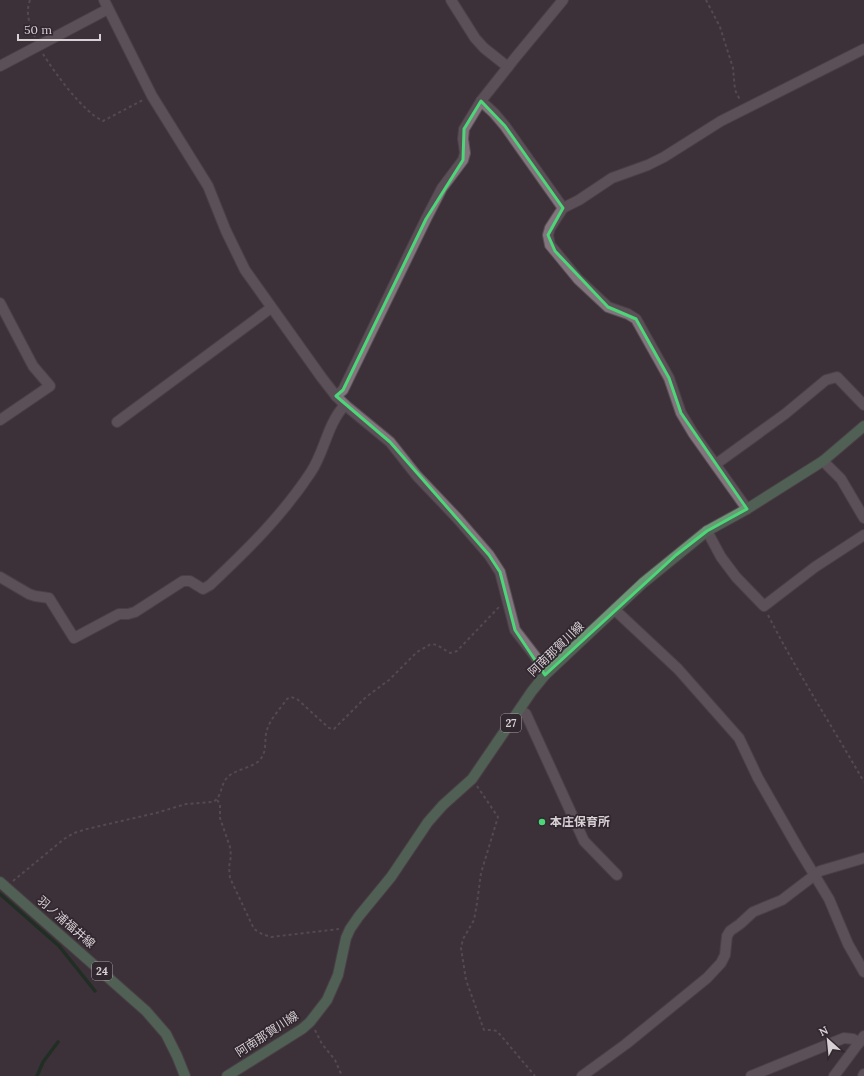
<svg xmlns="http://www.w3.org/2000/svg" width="864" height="1076" viewBox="0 0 864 1076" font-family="Lora,'Noto Sans JP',serif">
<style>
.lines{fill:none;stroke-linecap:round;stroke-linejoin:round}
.stream{stroke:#002a0d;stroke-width:3.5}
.minor-casing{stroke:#595056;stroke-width:12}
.major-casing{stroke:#595056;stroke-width:12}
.path{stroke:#70666c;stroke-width:2;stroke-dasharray:3 3;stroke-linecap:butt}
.minor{stroke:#82757d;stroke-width:10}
.major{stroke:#699975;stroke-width:10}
.marked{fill:none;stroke:#4cd677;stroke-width:3;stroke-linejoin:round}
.poi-dot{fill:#4cd677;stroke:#31272e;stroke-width:1.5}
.labels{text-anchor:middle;stroke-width:3.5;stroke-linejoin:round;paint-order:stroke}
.shield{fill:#31272e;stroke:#a59da3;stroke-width:1}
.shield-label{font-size:11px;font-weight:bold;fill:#d7d0d5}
.street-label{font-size:12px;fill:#d7d0d5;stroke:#31272e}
.poi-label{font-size:12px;font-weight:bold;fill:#d7d0d5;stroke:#31272e;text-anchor:start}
</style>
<rect width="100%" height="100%" fill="#3c3138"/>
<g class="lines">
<!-- stream -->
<g class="stream">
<path d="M0,894l59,52 36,45"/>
<path d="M37,1076l6,-14 15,-20"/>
</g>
<defs>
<g id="minor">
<path d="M104,0l48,96 56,90 18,45 19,39 77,108 14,18 9,9 45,37 27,34 40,42 32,37 11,17 15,58 20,26 10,19"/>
<path d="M451,0l24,38 9,10 24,19"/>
<path d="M0,66l108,-57"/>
<path d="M481,101l13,12 11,13 58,82"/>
<path d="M0,303l33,63 17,20 -50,34"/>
<path d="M336,396l7,-6 83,-171 16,-31 21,-28 2,-7 -2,-14 1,-10 17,-28 34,-43 48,-58"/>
<path d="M117,422l154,-114"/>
<path d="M823,461l18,18 23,39"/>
<path d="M716,464l69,-50 41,-34 11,-3 27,28"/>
<path d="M747,509l-54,-76 -12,-20 -12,-35 -33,-59 -8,-5 -20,-7 -30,-28 -23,-28 -5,-6 -2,-10 2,-7 13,-20 16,-8 33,-22 36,-13 16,-8 57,-36 143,-72"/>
<path d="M707,531l14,26 15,20 28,29 51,-39 49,-32"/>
<path d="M0,577l29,17 6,2 14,2 25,40 45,-24h9l7,-2 48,-31h7l13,8 7,-4c37,-35 72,-69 101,-113 14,-21 16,-48 34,-67"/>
<path d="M615,610l63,59 61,69 19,40 40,70 31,51 19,45 16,28"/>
<path d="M520,710l6,4 58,127 33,34"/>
<path d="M582,1076l44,-32 81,-66 14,-15 4,-8 2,-19 3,-5 10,-7 13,-12 29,-12 38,-29 44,-13"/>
<path d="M751,1076l93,-38 9,1 6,4"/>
<path d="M834,1076l30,-40"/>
<path d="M863,1076l1,-2"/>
</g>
<g id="major">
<path d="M0,882l146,129 20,23 11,22 8,20"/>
<path d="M227,1076l75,-47 8,-7 17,-22 11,-25 8,-37 4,-9 9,-13 32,-39 37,-55 15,-17 29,-26 60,-88 13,-16 98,-92 64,-52 40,-22 76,-48 41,-35"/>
</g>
</defs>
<!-- minor casing -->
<use href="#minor" class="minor-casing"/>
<!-- major casing -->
<use href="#major" class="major-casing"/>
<!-- path -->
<g class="path">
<path d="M30,0c-5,14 0,25 5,37"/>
<path d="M706,0l14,27 13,41 2,22 5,10"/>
<path d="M43,54c12,19 40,58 60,67l40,-21"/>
<path d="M768,615c29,57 64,111 96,167"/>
<path d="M477,786l21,31 -17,56 -4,30 -3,17 -11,19 -2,9 5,32 18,50h9l4,1 38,45"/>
<path d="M217,800l3,4v14l10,29 1,9 -2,11 1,11 24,51 8,5 9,3 68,-8"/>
<path d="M13,881l51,-42 10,-6 13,-4 69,-16 30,-9 27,-2c9,-5 7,-15 13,-23 8,-11 29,-10 36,-22 5,-8 2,-19 5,-27 3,-11 13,-21 20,-31l4,-2 6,2 32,29 5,1 32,-32 23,-17 28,-28 14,-8 6,1 13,8 7,-2 42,-44"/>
<path d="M315,1030l7,14 13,16 7,16"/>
</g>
<!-- minor -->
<use href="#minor" class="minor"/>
<!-- major -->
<use href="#major" class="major"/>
</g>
<!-- marked area -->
<path d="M0 0H864V1076H0ZM481,101l24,25 58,82 -15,27 7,16 53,56 28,12 33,59 12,35 66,96 -40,22 -31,24 -131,120 -30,-45 -15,-58 -11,-17 -99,-113 -54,-46 7,-6 83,-171 37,-59 1,-31z" fill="#3c3138" fill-opacity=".55" fill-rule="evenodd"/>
<path class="marked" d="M481,101l24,25 58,82 -15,27 7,16 53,56 28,12 33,59 12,35 66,96 -40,22 -31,24 -131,120 -30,-45 -15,-58 -11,-17 -99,-113 -54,-46 7,-6 83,-171 37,-59 1,-31z"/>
<!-- markers -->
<circle class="poi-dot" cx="542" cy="822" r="4"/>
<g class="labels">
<!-- shield labels -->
<g class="shield">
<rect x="501" y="714" width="20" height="18" rx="3"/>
<rect x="92" y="962" width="20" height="18" rx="3"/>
</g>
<g class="shield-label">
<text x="511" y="727">27</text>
<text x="102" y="975">24</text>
</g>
<!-- street labels -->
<g class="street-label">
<text transform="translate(556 649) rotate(-44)" y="4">阿南那賀川線</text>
<text transform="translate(66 922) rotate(41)" y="4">羽ノ浦福井線</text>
<text transform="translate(267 1034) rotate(-33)" y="4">阿南那賀川線</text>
</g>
<!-- poi labels -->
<g class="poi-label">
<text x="550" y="826">本庄保育所</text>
</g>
</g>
<!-- north arrow -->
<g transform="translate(828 1040) rotate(333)" stroke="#31272e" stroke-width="3" paint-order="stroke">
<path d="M0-3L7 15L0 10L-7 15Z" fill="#d7d0d5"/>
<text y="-6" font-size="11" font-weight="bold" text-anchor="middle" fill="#d7d0d5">N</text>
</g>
<!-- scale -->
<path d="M18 34v6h82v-6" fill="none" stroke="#d7d0d5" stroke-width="2"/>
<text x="24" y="34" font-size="12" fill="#d7d0d5" stroke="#31272e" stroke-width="3" paint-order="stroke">50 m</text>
</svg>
